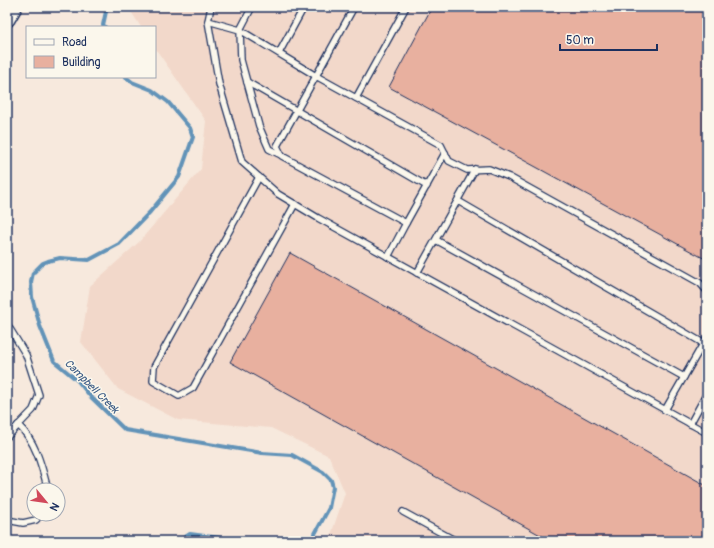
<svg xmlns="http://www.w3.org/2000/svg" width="714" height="548" viewBox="0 0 714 548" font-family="Pangolin,sans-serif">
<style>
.built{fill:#f2d8ca}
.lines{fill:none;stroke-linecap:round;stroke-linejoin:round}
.stream{stroke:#6293b8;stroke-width:4}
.building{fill:#e8b09f;stroke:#1b2f5e}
.lane-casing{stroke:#1b2f5e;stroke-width:8}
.secondary-casing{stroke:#1b2f5e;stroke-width:18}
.lane{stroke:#fbf7ec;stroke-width:5.5}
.secondary{stroke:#fbf7ec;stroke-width:15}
.labels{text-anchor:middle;stroke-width:3;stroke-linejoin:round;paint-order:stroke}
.water-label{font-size:11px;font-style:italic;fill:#395984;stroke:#fbf7ec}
</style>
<rect width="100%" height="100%" fill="#f7e9dd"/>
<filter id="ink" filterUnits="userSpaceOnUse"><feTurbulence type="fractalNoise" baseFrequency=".025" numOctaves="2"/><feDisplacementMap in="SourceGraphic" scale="8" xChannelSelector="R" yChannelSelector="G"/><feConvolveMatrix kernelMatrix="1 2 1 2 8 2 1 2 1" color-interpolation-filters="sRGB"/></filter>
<g filter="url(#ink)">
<!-- built -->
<path class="built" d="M130,7h577v534h-378l16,-48 -16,-37 -58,-28 -93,-8 -60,-31 -37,-47 9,-56 49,-44 62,-73 5,-48 -51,-73v-21h-14l-11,-17z"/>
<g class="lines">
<!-- stream -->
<g class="stream">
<path d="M105,27l-2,-2 4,-18"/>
<path d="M126,77l6,5 20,8 16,12 22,26 3,9 -14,40 -29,35 -31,32 -30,16 -29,-2 -12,3 -5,2 -10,10 -2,9 1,15 8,29 14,35 24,20 13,16 34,33 137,23 30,2 31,17 8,8 2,7 -4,21 -18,33"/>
<path d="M179,541l11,-7 52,7"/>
</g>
</g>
<!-- building -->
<g class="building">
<path d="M432,7h271l4,2v251l-318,-173z"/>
<path d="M290,253l417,233v55h-156l-321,-179z"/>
</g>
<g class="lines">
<defs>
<g id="lane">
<path d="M211,7l-3,14 11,63 23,78 36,32 40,24 389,215"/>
<path d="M208,21l32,9 12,-23"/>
<path d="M240,30l76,46 38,-69"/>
<path d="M240,30l1,30 18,66 10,23 12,6"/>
<path d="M279,53l25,-46"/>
<path d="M247,82l180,104"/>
<path d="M356,98l50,-91"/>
<path d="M259,177l-105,190 -1,14 26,15 14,-8 102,-184"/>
<path d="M458,201l245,142"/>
<path d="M406,223l39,-70"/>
<path d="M436,240l248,137"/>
<path d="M388,257l18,-34 -124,-67 -5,-10 39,-70 125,69 8,16 18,9 22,-1 20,8 191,106 7,8"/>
<path d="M417,273l58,-104"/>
<path d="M7,324l19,31 13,40 -6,15 -26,27"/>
<path d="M665,410l42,-73"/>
<path d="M690,424l17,-31"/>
<path d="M18,425c18,16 24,42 30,65"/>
<path d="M403,512l53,29"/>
<path d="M7,520l16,3 13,-3 5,-6"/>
</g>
<path id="secondary" d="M7,19l7,-12"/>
</defs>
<!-- lane casing -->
<use href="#lane" class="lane-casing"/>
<!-- secondary casing -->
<use href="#secondary" class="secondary-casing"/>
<!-- lane -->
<use href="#lane" class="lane"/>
<!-- secondary -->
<use href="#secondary" class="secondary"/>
</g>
</g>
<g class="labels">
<!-- water labels -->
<g class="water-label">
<text transform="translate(92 386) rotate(45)" y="4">Campbell Creek</text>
</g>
</g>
<!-- margin -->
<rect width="714" height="548" fill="none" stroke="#fbf7ec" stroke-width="24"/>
<rect x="12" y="12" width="690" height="524" fill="none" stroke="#1b2f5e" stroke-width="1.5" filter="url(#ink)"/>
<!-- legend -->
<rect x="26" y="26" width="130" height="52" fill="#fbf7ec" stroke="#a1a7b3"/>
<rect x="34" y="39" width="20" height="6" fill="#fbf7ec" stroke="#a1a7b3"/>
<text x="62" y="46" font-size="12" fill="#1b2f5e">Road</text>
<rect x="34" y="56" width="20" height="12" fill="#e8b09f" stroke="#a1a7b3"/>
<text x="62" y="66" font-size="12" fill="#1b2f5e">Building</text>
<!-- north arrow -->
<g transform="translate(46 502) rotate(119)"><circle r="19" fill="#fbf7ec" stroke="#a1a7b3"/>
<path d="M0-3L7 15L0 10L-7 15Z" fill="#d1495b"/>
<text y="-6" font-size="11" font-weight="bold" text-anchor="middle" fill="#1b2f5e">N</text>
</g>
<!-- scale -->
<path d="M560 44v6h97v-6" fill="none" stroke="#1b2f5e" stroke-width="2"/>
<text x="566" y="44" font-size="12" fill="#1b2f5e" stroke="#fbf7ec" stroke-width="3" paint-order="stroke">50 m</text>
</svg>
